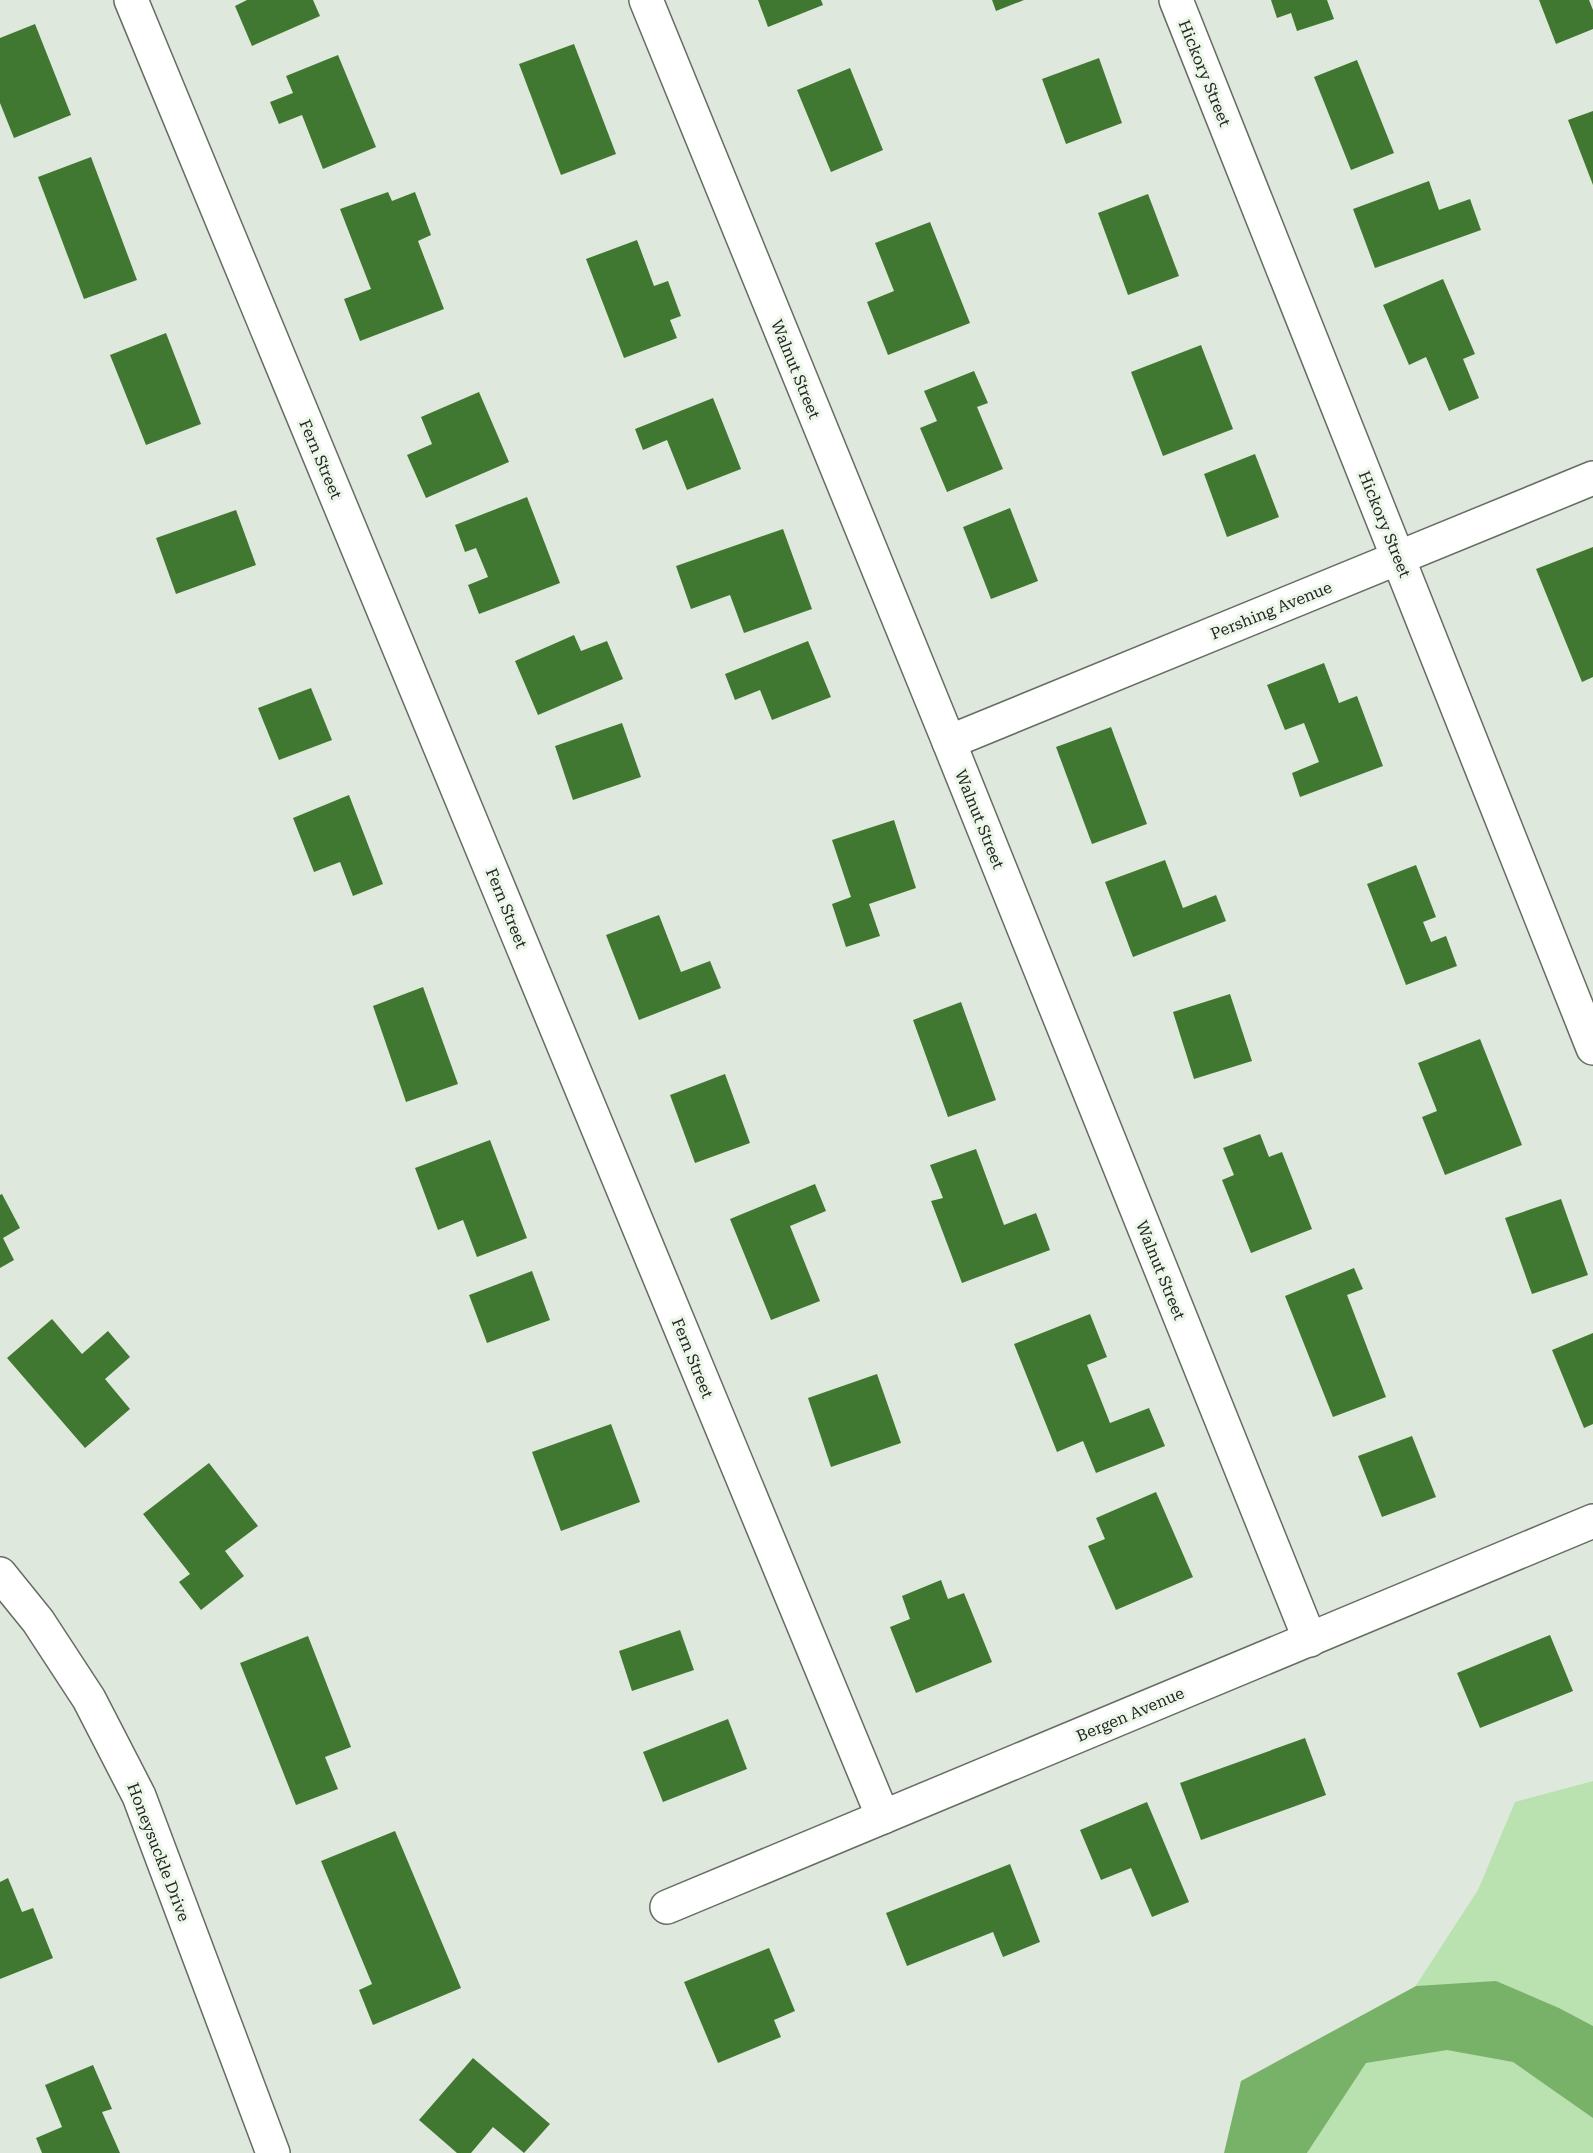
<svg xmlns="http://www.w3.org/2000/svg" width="1593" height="2153" viewBox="0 0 1593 2153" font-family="'Roboto Serif',serif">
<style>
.green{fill:#bae2b0}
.water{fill:#78b269}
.building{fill:#417831}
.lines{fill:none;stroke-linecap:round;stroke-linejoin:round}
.street-casing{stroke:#656d62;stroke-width:36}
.street{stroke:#fff;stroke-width:33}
.labels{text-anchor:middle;stroke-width:6;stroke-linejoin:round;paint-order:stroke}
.street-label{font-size:16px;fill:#222521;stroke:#ecf6e9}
</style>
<rect width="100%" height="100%" fill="#dfe8dc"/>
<!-- green -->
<path class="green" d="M1593,1781v372h-286l171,-263 37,-88z"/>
<!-- water -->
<path class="water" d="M1496,1981l63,27 34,18v92l-80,-56 -66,-12 -81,13 -59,90h-83l17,-72 175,-95z"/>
<!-- building -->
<g class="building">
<path d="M247,0h66l7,16 -68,30 -17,-40z"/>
<path d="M758,0h63l2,5 -55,22z"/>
<path d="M992,0h32l-28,11z"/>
<path d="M1271,0h56l7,19 -37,12 -6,-18 -14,5z"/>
<path d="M1539,0h50l4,10v19l-37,15z"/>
<path d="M35,24l36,91 -57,23 -14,-35v-65z"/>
<path d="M574,44l42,110 -55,21 -42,-111z"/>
<path d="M338,55l38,92 -53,22 -21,-54 -23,9 -9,-22 23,-9 -7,-17z"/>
<path d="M1099,58l23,65 -56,21 -24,-65z"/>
<path d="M1357,60l37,93 -43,17 -37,-93z"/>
<path d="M850,68l33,82 -52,22 -34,-82z"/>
<path d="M1593,111v74l-25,-65z"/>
<path d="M91,157l46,123 -53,19 -46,-122z"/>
<path d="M1429,181l10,29 31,-11 11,31 -106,38 -22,-59z"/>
<path d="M388,192l4,9 23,-9 16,43 -13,6 26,68 -84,32 -16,-42 27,-10 -31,-80z"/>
<path d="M1148,194l31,82 -51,19 -30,-82z"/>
<path d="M930,222l40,101 -82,32 -21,-53 27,-11 -19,-48z"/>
<path d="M637,240l17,46 14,-5 13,35 -11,4 7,18 -53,20 -38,-99z"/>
<path d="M1443,279l32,75 -12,5 16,39 -30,13 -23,-54 -17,8 -26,-60z"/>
<path d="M166,333l35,91 -55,21 -36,-90z"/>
<path d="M1201,345l32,84 -70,27 -32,-84z"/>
<path d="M974,371l14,32 -11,4 26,62 -56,23 -27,-64 17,-7 -13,-30z"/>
<path d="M479,392l30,70 -83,36 -19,-43 25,-11 -11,-27z"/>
<path d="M713,398l28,71 -54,21 -20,-50 -24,10 -8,-21z"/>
<path d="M1255,454l24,63 -52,20 -23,-63z"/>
<path d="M527,497l33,86 -81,31 -11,-29 20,-8 -12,-29 -11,4 -10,-27z"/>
<path d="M1010,508l28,73 -47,18 -28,-72z"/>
<path d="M236,510l20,55 -80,29 -20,-56z"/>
<path d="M783,529l29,80 -68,24 -14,-38 -39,14 -15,-43z"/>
<path d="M1593,547v130l-11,5 -46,-113z"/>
<path d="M574,635l7,16 26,-10 16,38 -85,36 -23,-54z"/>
<path d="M808,641l23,56 -59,23 -12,-30 -25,10 -10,-26z"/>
<path d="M1324,663l15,40 18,-7 26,70 -83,31 -8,-24 27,-11 -15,-39 -19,7 -18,-45z"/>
<path d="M311,688l21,52 -53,20 -21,-52z"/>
<path d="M622,723l19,54 -68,23 -18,-54z"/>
<path d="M1111,727l36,97 -55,20 -36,-97z"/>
<path d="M349,795l34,89 -30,12 -13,-34 -26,10 -21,-54z"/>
<path d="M894,820l22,68 -47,16 11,32 -34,11 -14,-43 19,-7 -19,-57z"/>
<path d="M1165,860l18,48 33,-13 10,26 -93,36 -28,-75z"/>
<path d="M1416,865l20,52 -13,5 8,20 15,-6 11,30 -51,19 -39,-101z"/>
<path d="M659,915l22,57 29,-11 11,27 -82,32 -33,-85z"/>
<path d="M423,987l35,97 -52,18 -33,-96z"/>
<path d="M1230,994l22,67 -58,18 -21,-67z"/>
<path d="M961,1002l35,98 -48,17 -35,-97z"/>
<path d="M1480,1039l42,106 -77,30 -23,-58 15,-6 -19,-48z"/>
<path d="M725,1074l25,69 -55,20 -25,-68z"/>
<path d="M1260,1134l9,23 13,-5 30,77 -61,24 -29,-73 12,-5 -11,-27z"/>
<path d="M490,1140l37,98 -50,19 -14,-37 -25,10 -23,-62z"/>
<path d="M976,1149l28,76 32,-12 14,37 -88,33 -31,-82 12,-3 -13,-33z"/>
<path d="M815,1184l11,27 -36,15 30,75 -49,19 -41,-101z"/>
<path d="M2,1194l18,34 -17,10 11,22 -14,8v-73z"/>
<path d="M1561,1199l27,76 -56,19 -27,-76z"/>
<path d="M1354,1268l9,21 -16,6 39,102 -53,20 -48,-121z"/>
<path d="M532,1271l18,49 -63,23 -18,-48z"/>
<path d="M1090,1314l17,43 -20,8 23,58 39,-15 16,38 -69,27 -13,-32 -26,11 -43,-108z"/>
<path d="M52,1319l30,35 26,-23 22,26 -25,22 25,30 -45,39 -78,-90z"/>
<path d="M1593,1333v91l-9,4 -32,-78z"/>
<path d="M877,1374l24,69 -70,24 -23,-69z"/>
<path d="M611,1424l29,78 -79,29 -29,-79z"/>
<path d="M1412,1436l24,61 -54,20 -24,-61z"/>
<path d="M209,1463l49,63 -33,25 19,25 -43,34 -22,-28 11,-8 -47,-60z"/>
<path d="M1156,1492l37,85 -77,33 -28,-64 17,-7 -9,-21z"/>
<path d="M941,1580l7,19 16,-6 28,69 -76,31 -26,-66 20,-8 -8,-23z"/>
<path d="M680,1630l14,40 -62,21 -13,-40z"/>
<path d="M1550,1635l23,56 -93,37 -23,-55z"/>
<path d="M308,1636l43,111 -26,10 13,32 -42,16 -56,-142z"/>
<path d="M728,1719l19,50 -84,33 -20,-50z"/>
<path d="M1305,1738l21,57 -125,45 -21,-57z"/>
<path d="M1147,1802l42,100 -37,15 -21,-49 -30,12 -21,-50z"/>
<path d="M395,1831l66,157 -88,37 -14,-35 13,-6 -51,-123z"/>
<path d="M1010,1864l30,78 -37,15 -10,-25 -86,34 -21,-53z"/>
<path d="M8,1878l14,34 11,-4 20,50 -53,21v-97z"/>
<path d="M769,1948l26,63 -21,9 7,17 -63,26 -34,-81z"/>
<path d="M473,2058l77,66 -26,29 -31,-26 -22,26h-14l-38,-33z"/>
<path d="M93,2065l19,44 -10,3 18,41h-78l-6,-15 26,-11 -17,-42z"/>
</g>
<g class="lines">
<defs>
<g id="street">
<path d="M131,0l752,1817"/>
<path d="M646,0l303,742 361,898"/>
<path d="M1176,0l417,1048"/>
<path d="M949,742l644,-264"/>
<path d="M0,1574l38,47 51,78 50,97 134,357"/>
<path d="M667,1907l926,-386"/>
</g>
</defs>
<!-- street casing -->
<use href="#street" class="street-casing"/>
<!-- street -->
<use href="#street" class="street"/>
</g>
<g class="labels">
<!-- street labels -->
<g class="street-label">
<text transform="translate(1205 73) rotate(68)" y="6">Hickory Street</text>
<text transform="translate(796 369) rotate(68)" y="6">Walnut Street</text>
<text transform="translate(321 459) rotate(67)" y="6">Fern Street</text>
<text transform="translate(1385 524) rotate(68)" y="6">Hickory Street</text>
<text transform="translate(1271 610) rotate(-22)" y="6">Pershing Avenue</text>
<text transform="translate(980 819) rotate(68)" y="6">Walnut Street</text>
<text transform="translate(507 908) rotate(68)" y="6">Fern Street</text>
<text transform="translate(1161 1270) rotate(68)" y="6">Walnut Street</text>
<text transform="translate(693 1358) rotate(68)" y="6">Fern Street</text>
<text transform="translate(1130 1714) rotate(-23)" y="6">Bergen Avenue</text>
<text transform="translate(159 1852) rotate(69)" y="6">Honeysuckle Drive</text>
</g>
</g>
</svg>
